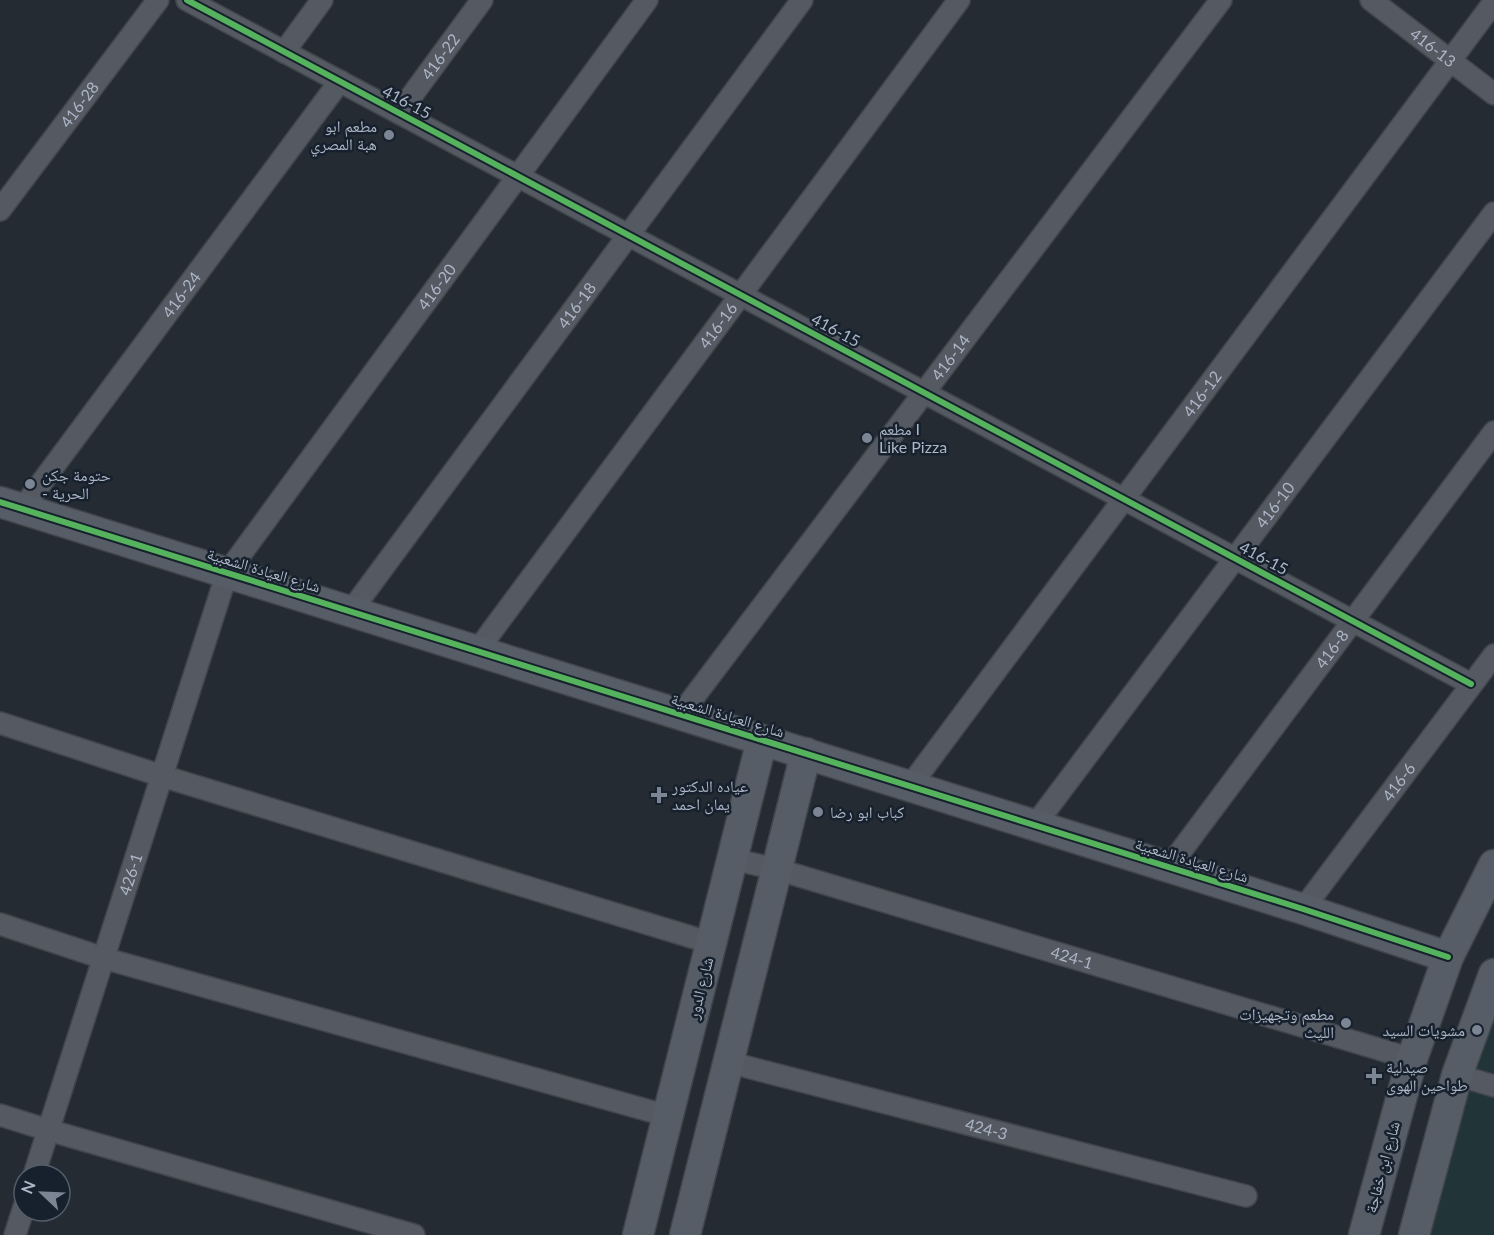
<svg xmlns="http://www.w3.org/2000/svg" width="1494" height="1235" viewBox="0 0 1494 1235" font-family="Lato,'Noto Naskh Arabic',sans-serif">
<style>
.green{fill:#213539}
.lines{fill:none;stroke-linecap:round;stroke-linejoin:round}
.street-casing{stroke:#40454b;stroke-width:24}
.secondary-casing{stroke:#40454b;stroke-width:33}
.street{stroke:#545962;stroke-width:21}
.secondary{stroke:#575d66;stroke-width:30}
.cycleway-casing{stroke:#17212d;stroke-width:10}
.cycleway{stroke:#56b35d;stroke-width:6}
.poi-dot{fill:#7c8593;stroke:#17212d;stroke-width:2}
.labels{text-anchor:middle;stroke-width:5;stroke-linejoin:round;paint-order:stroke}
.street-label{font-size:16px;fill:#acb6c6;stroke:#17212d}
.poi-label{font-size:16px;fill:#acb6c6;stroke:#17212d;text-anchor:start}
</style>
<rect width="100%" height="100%" fill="#242b33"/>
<!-- green -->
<path class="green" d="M1494,1019v216h-71l49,-162z"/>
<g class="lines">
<defs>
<g id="street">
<path d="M187,0l1284,684"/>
<path id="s1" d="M1371,0l123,94"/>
<path d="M284,52l38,-52"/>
<path id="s2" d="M399,113l83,-113"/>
<path id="s3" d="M0,210l158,-210"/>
<path id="s4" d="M22,509l318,-428"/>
<path id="s5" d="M351,611l451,-611"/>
<path id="s6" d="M477,651l482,-651"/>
<path id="s7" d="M681,714l540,-714"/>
<path d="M0,723l162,53 549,167"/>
<path id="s8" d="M910,786l584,-784"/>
<path id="s9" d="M1035,825l459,-612"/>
<path id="s10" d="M732,859l44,10 636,190"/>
<path id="s11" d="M1169,867l325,-435"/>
<path id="s12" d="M1303,909l191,-254"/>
<path d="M0,924l103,34 565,158"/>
<path id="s13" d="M728,1062l518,134"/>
<path d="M1457,1075l37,11"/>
<path d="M0,1115l48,15 366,105"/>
<path id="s14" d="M34,1175l193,-602 420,-573"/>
<path d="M15,1235l9,-28"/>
</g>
<g id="secondary">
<path d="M0,502l1303,407 145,48"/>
<path d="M638,1235l124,-495"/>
<path d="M685,1235l121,-482"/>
<path d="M1364,1235l48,-176 36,-102 46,-92"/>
<path d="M1414,1235l43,-160 37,-101"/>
</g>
</defs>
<!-- street casing -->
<use href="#street" class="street-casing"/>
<!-- secondary casing -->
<use href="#secondary" class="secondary-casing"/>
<!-- street -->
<use href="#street" class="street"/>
<!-- secondary -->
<use href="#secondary" class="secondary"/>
<defs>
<g id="cycleway">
<path d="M187,0l1284,684"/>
<path d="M0,502l1303,407 145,48"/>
</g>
</defs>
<!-- cycleway casing -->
<use href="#cycleway" class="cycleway-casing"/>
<!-- cycleway -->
<use href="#cycleway" class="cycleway"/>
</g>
<!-- markers -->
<g class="poi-dot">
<circle cx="389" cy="135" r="6"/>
<circle cx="867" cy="438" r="6"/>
<circle cx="30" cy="484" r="6"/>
<path d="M656 786h6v6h6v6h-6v6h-6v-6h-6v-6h6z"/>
<circle cx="818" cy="812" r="6"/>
<circle cx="1346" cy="1023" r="6"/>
<circle cx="1477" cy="1030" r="6"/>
<path d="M1371 1067h6v6h6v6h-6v6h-6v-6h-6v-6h6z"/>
</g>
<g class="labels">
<!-- street labels -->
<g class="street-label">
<text dy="6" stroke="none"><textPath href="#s1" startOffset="78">416-13</textPath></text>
<text dy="6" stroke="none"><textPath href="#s2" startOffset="70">416-22</textPath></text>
<text transform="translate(407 102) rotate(28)" y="6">416-15</text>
<text dy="6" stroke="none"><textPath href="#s3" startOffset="132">416-28</textPath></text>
<text dy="6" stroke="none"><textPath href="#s14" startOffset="987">416-20</textPath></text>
<text dy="6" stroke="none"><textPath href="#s4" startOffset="267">416-24</textPath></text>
<text dy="6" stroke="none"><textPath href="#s5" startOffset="380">416-18</textPath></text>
<text dy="6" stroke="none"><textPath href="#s6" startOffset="405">416-16</textPath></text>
<text transform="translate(836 330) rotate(28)" y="6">416-15</text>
<text dy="6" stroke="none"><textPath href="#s7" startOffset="447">416-14</textPath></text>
<text dy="6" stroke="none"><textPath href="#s8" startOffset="489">416-12</textPath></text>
<text dy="6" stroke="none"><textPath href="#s9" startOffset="400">416-10</textPath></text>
<text transform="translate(1264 558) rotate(28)" y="6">416-15</text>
<text transform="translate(264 570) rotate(17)" y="6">شارع العيادة الشعبية</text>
<text dy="6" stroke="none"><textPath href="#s11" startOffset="272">416-8</textPath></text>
<text transform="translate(728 715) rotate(17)" y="6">شارع العيادة الشعبية</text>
<text dy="6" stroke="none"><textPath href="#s12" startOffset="159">416-6</textPath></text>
<text transform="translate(1192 860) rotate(17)" y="6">شارع العيادة الشعبية</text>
<text dy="6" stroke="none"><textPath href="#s14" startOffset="316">426-1</textPath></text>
<text dy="6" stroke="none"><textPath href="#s10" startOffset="354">424-1</textPath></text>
<text transform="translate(700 988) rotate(-76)" y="6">شارع الدور</text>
<text dy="6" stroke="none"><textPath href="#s13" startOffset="267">424-3</textPath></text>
<text transform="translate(1382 1167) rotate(-75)" y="6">شارع ابن خفاجة</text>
</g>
<!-- poi labels -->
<g class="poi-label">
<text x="377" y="132" text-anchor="end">مطعم ابو<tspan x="377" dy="18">هبة المصري</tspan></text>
<text x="879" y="435">مطعم I<tspan x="879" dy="18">Like Pizza</tspan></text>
<text x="42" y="481">حتومة جكن<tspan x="42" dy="18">- الحرية</tspan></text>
<text x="672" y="792">عياده الدكتور<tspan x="672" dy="18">يمان احمد</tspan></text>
<text x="830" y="818">كباب ابو رضا</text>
<text x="1334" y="1020" text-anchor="end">مطعم وتجهيزات<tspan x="1334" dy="18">الليث</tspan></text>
<text x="1465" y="1036" text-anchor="end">مشويات السيد</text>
<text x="1386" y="1073">صيدلية<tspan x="1386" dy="18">طواحين الهوى</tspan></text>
</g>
</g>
<!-- north arrow -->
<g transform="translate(42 1193) rotate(293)"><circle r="28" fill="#17212d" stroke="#535d6a" stroke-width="1.5"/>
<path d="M0-4.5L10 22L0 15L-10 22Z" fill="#7c8593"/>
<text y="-9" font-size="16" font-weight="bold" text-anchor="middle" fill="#acb6c6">N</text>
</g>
</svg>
